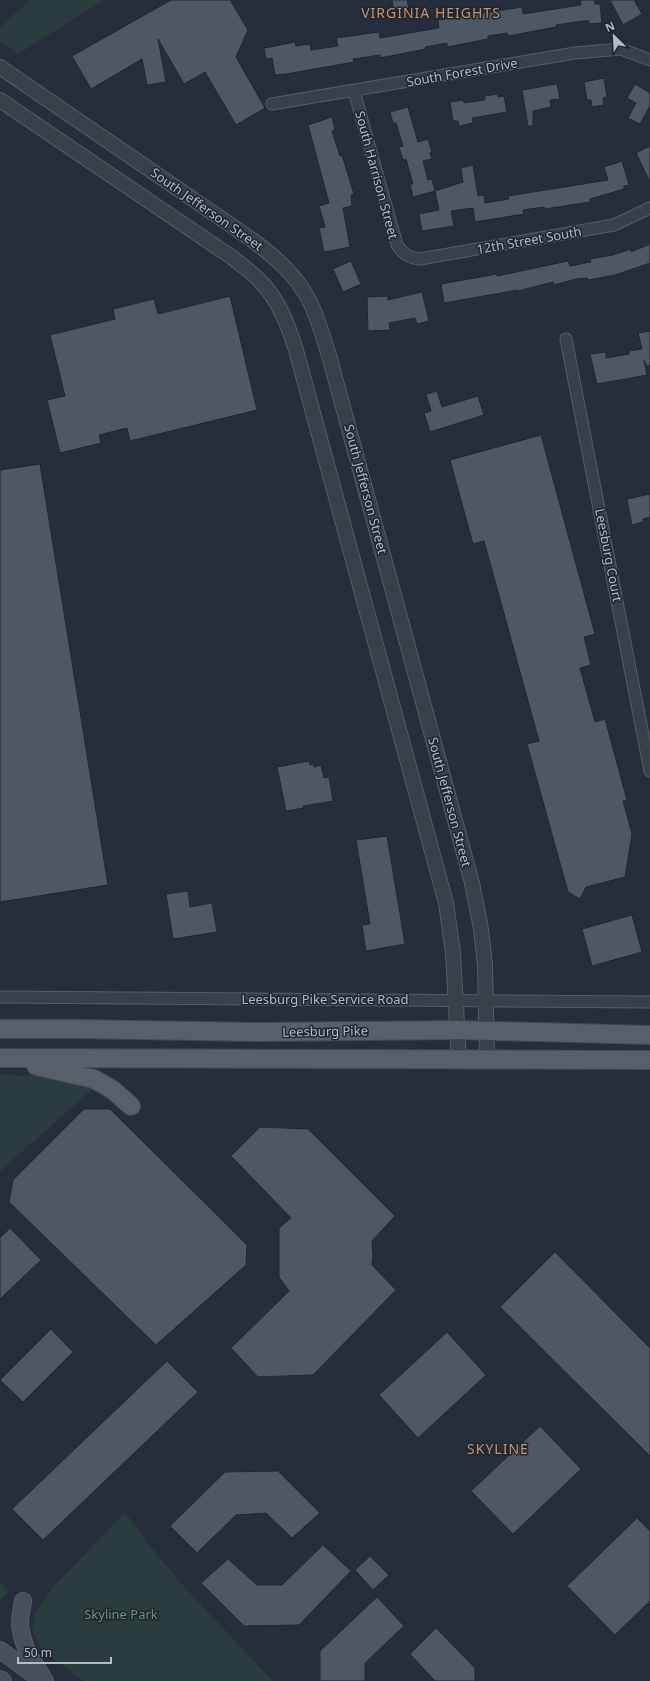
<svg xmlns="http://www.w3.org/2000/svg" width="650" height="1681" viewBox="0 0 650 1681" font-family="'Noto Sans',sans-serif">
<style>
.green{fill:#2a3c3d}
.building{fill:#4e5865;stroke:#202731}
.lines{fill:none;stroke-linecap:round;stroke-linejoin:round}
.minor-casing{stroke:#575e68;stroke-width:13}
.tertiary-casing{stroke:#575e68;stroke-width:16}
.secondary-casing{stroke:#575e68;stroke-width:18}
.primary-casing{stroke:#424953;stroke-width:20}
.minor{stroke:#39404a;stroke-width:11}
.tertiary{stroke:#39404a;stroke-width:14}
.secondary{stroke:#474f5d;stroke-width:16}
.primary{stroke:#575f6a;stroke-width:18}
.labels{text-anchor:middle;stroke-width:3;stroke-linejoin:round;paint-order:stroke}
.street-label{font-size:13px;fill:#b4bbc6;stroke:#1e252f}
.park-label{font-size:13px;fill:#6e9477;stroke:#1e252f}
.neighbourhood-label{font-size:14px;letter-spacing:1px;fill:#c9966c;stroke:#1e252f}
</style>
<rect width="100%" height="100%" fill="#252e3a"/>
<!-- green -->
<g class="green">
<path d="M30,0h74l-86,54 -18,-12v-15z"/>
<path d="M0,1075l50,1 45,11 -95,84z"/>
<path d="M125,1512c42,61 97,114 148,169h-189l-43,-32 -9,-19 3,-18 20,-27z"/>
<path d="M0,1582l9,10 -9,8z"/>
</g>
<!-- building -->
<g class="building">
<path d="M171,0h59l18,30 -12,27 29,51 -29,17 -31,-53 -21,12 -26,-45 8,43 -19,3 -5,-26 -51,30 -19,-33z"/>
<path d="M392,0h15l2,9 -15,2z"/>
<path d="M580,0h14l1,4h5l2,19 -13,1v-3h-6l-27,4v2l-48,9 -1,-3 -19,3v3l-41,8v-4l-22,4 1,2 -46,9v-3l-27,4 1,3 -68,12 -11,1 -3,-17 -6,1 -2,-11 6,-1 25,-5 1,4 14,-2 1,6 27,-4 -2,-8 43,-6 1,6 59,-10 -1,-8 84,-13 1,7 58,-9z"/>
<path d="M610,0h24l8,14 -19,11z"/>
<path d="M604,78l3,19 -4,1 1,7 -12,2 -1,-7h-4l-3,-18z"/>
<path d="M557,84l3,15 -10,1 1,7 -18,4v15h-5l-6,-36z"/>
<path d="M635,84l15,9v13l-10,18 -12,-6 8,-15 -9,-5z"/>
<path d="M498,94v3l6,-1 3,16 -35,6 1,5 -14,3 -1,-5h-5l-3,-19 13,-2 1,3 21,-3v-4z"/>
<path d="M408,107l10,35 10,-3 4,13 -2,1 2,6 -9,2 5,19 4,-1 3,12 28,-9 -2,-14 12,-3 5,31 6,-1 1,8 24,-4 -1,-3 100,-16 -4,-13 18,-6 7,24 -5,1v3l-34,10v3l-45,7 -1,-2 -21,3 1,4 -49,8 -2,-14 -22,3 3,15 -32,5 -3,-17 20,-4 -4,-19 -22,6 -3,-13h3l-7,-25 -3,1 -4,-13 4,-1 -7,-23h-3l-3,-11z"/>
<path d="M332,117l3,13 -3,1 8,25 2,-1 12,39 -3,1 1,11 -9,2 7,39 -26,5 -5,-24 6,-1 -6,-21 10,-3 -21,-78z"/>
<path d="M650,146v36l-14,-29z"/>
<path d="M650,244v19l-35,12 -27,5 -1,-2 -11,1 -22,6 -1,-3 -35,9v-1l-74,13 -3,-19 56,-10v2l71,-15 2,5 21,-4 -1,-3 23,-4 18,-6v3z"/>
<path d="M351,261l10,23 -18,8 -10,-23z"/>
<path d="M422,292l7,29 -12,3 -2,-6 -26,5 1,7 -22,1 -1,-34 21,-1v4z"/>
<path d="M230,296l27,114 -127,31 -3,-13 -28,7 2,8 -41,10 -13,-53 18,-4 -15,-61 65,-16 -2,-10 41,-10 4,15z"/>
<path d="M650,331v34l-3,1 -3,-6 3,15 -50,9 -7,-30 16,-2v6l23,-4v-3l13,-2 -4,-16z"/>
<path d="M437,391l5,16 36,-11 6,19 -54,17 -6,-19 7,-2 -5,-17z"/>
<path d="M541,435l54,199 -11,3 7,28 -11,3 15,54 10,-3 22,81 -4,1 9,33 -7,43 -39,10 -6,12 -12,-7 -41,-148 12,-3 -55,-200 -11,3 -23,-84z"/>
<path d="M40,464l68,421 -108,17v-432z"/>
<path d="M650,494v23l-7,2v3l-11,3 -5,-26z"/>
<path d="M309,761l1,4 3,-1 1,3 7,-2 3,13 5,-1 4,24 -30,5 1,2 -18,3 -9,-44z"/>
<path d="M387,836l18,108 -39,7 -4,-26 8,-1 -14,-84z"/>
<path d="M188,891l2,16 22,-4 5,29 -44,7 -7,-45z"/>
<path d="M632,915l10,37 -50,14 -10,-37z"/>
<path d="M84,1109h26l137,136 -1,20 -90,80 -147,-143 4,-22z"/>
<path d="M260,1127l48,2 87,87 -23,25 1,14 -1,10 24,25 -83,85 -55,2 -27,-29 58,-57 -10,-14v-49l12,-10 -60,-62z"/>
<path d="M10,1228l31,32 -41,39v-61z"/>
<path d="M555,1252l95,96v108l-150,-149z"/>
<path d="M51,1329l22,23 -50,50 -23,-22z"/>
<path d="M447,1332l39,43 -68,63 -39,-43z"/>
<path d="M167,1361l31,31 -155,148 -31,-31z"/>
<path d="M540,1426l41,43 -68,65 -42,-43z"/>
<path d="M278,1471l42,42 -28,25 -26,-25 -30,2 -39,38 -27,-27 55,-54z"/>
<path d="M637,1518l13,13v70l-35,34 -48,-49z"/>
<path d="M323,1545l28,26 -52,54 -55,1 -43,-43 27,-24 29,26h25z"/>
<path d="M370,1556l19,19 -16,15 -18,-20z"/>
<path d="M377,1597l27,29 -39,37v18h-45v-30z"/>
<path d="M436,1628l39,40v13h-40l-25,-27z"/>
</g>
<g class="lines">
<defs>
<g id="minor">
<path d="M354,91l43,154c6,9 12,13 23,14l194,-34 36,-17"/>
<path d="M272,104l303,-51 46,-4 29,11"/>
<path d="M566,339l84,432"/>
<path d="M0,997l650,5"/>
</g>
<g id="tertiary">
<path d="M0,67l251,172c24,18 47,37 60,65 8,17 13,36 19,55l142,524 9,46 4,36 2,95"/>
<path d="M0,100l233,158c9,8 19,14 27,23 19,19 28,44 36,69l150,553 7,50 6,107"/>
</g>
<g id="secondary">
<path d="M23,1601c-1,7 -3,15 -3,22 1,22 14,40 25,58"/>
<path d="M0,1650l40,29"/>
<path d="M0,1679l3,2"/>
</g>
<g id="primary">
<path d="M0,1029h77l184,3 195,-2 194,5"/>
<path d="M0,1058l650,2"/>
<path d="M36,1066l58,13 19,11 18,16"/>
</g>
</defs>
<!-- minor casing -->
<use href="#minor" class="minor-casing"/>
<!-- tertiary casing -->
<use href="#tertiary" class="tertiary-casing"/>
<!-- secondary casing -->
<use href="#secondary" class="secondary-casing"/>
<!-- primary casing -->
<use href="#primary" class="primary-casing"/>
<!-- minor -->
<use href="#minor" class="minor"/>
<!-- tertiary -->
<use href="#tertiary" class="tertiary"/>
<!-- secondary -->
<use href="#secondary" class="secondary"/>
<!-- primary -->
<use href="#primary" class="primary"/>
</g>
<g class="labels">
<!-- street labels -->
<g class="street-label">
<text transform="translate(462 72) rotate(-10)" y="5">South Forest Drive</text>
<text transform="translate(377 175) rotate(75)" y="5">South Harrison Street</text>
<text transform="translate(207 209) rotate(35)" y="5">South Jefferson Street</text>
<text transform="translate(529 240) rotate(-10)" y="5">12th Street South</text>
<text transform="translate(366 489) rotate(75)" y="5">South Jefferson Street</text>
<text transform="translate(609 555) rotate(79)" y="5">Leesburg Court</text>
<text transform="translate(450 802) rotate(75)" y="5">South Jefferson Street</text>
<text x="325" y="1004">Leesburg Pike Service Road</text>
<text transform="translate(325 1031) rotate(-1)" y="5">Leesburg Pike</text>
</g>
<!-- park labels -->
<g class="park-label">
<text x="121" y="1619">Skyline Park</text>
</g>
<!-- neighbourhood labels -->
<g class="neighbourhood-label">
<text x="431" y="18">VIRGINIA HEIGHTS</text>
<text x="498" y="1454">SKYLINE</text>
</g>
</g>
<!-- north arrow -->
<g transform="translate(614 36) rotate(336)" stroke="#1e252f" stroke-width="3" paint-order="stroke">
<path d="M0-3L7 15L0 10L-7 15Z" fill="#b4bbc6"/>
<text y="-6" font-size="11" font-weight="bold" text-anchor="middle" fill="#b4bbc6">N</text>
</g>
<!-- scale -->
<path d="M18 1657v6h93v-6" fill="none" stroke="#b4bbc6" stroke-width="2"/>
<text x="24" y="1657" font-size="12" fill="#b4bbc6" stroke="#1e252f" stroke-width="3" paint-order="stroke">50 m</text>
</svg>
